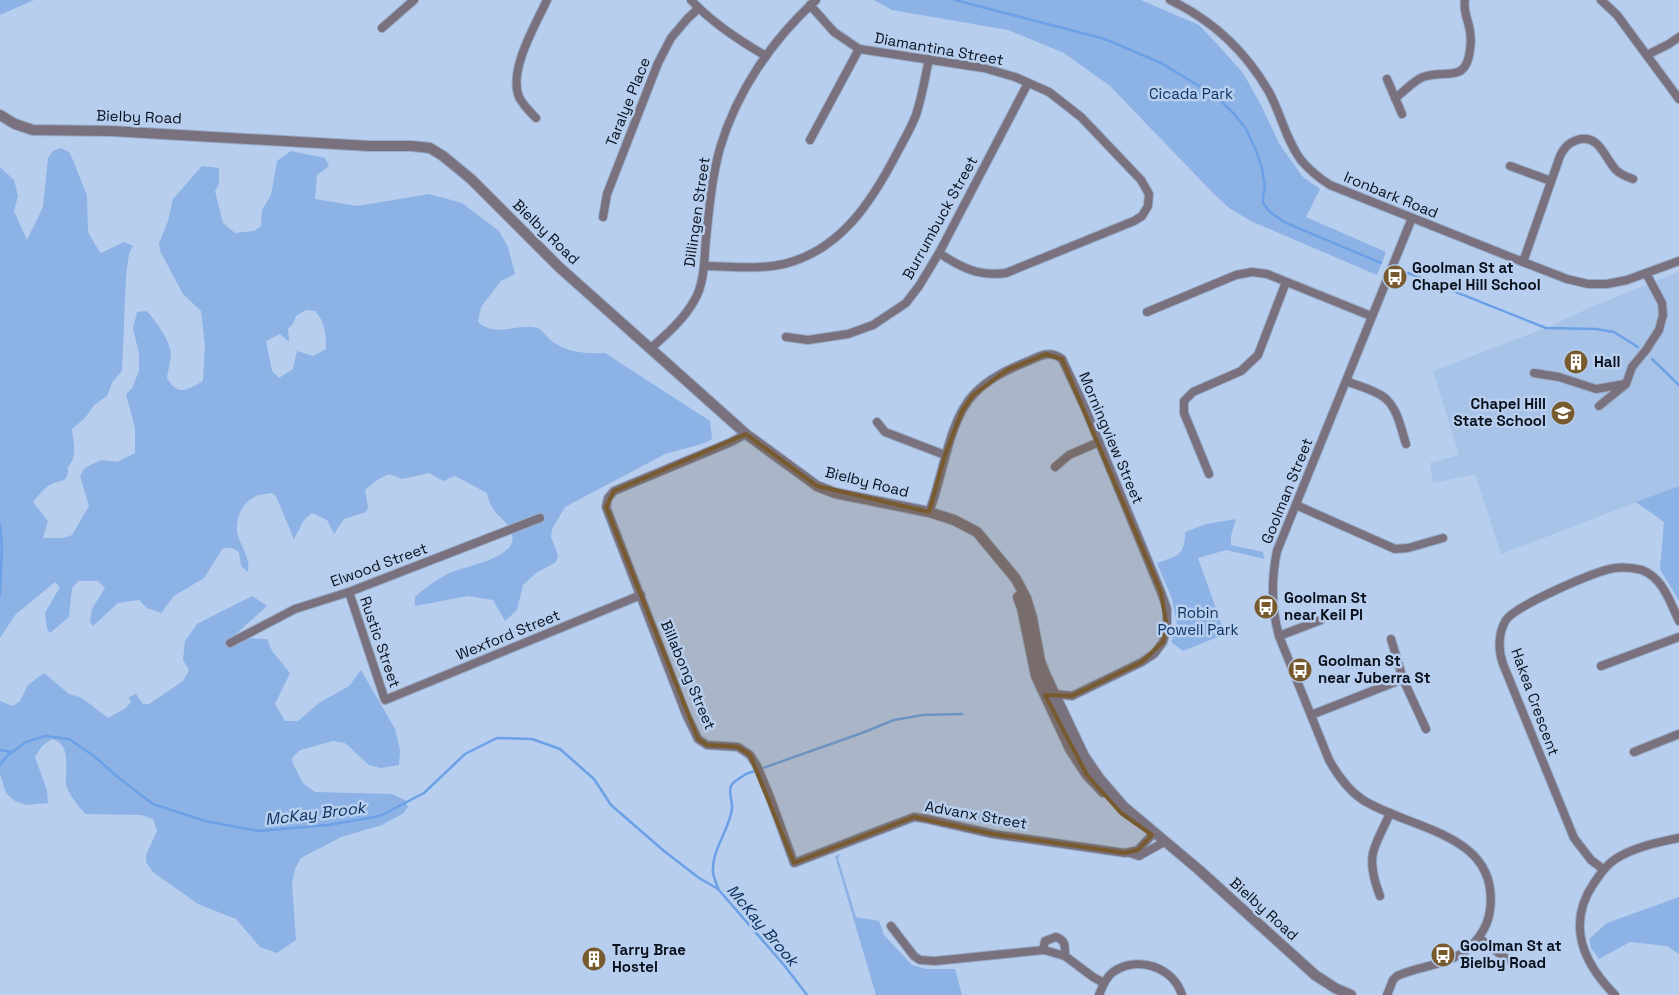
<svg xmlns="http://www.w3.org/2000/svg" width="1679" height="995" viewBox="0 0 1679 995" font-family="'Space Grotesk',sans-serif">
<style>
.built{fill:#a8c3e8}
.green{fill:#8db2e5;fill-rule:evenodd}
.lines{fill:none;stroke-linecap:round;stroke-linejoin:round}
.stream{stroke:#6ca0e7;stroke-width:2.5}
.minor-casing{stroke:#98acc8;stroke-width:10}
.tertiary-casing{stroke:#98acc8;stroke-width:12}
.minor{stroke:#7a717e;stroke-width:8}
.tertiary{stroke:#7a717e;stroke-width:10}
.marked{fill:#775a2e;fill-opacity:0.2;stroke:#775a2e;stroke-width:4;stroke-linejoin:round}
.labels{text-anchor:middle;stroke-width:5;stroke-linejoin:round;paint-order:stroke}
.street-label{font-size:15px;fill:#09101b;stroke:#b7ceee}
.park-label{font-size:15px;fill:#123462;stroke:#b7ceee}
.poi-label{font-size:15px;font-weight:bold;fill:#09101b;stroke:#b7ceee;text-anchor:start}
.water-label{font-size:16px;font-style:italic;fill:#082b58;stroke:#b7ceee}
</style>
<rect width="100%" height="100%" fill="#b7ceee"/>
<!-- built -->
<path class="built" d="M1679,272v214l-178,68 -26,-80 -42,9 -3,-20 29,-8 -26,-84 113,-43 43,-20z"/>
<!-- green -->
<g class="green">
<path d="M0,0h34l-34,15z"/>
<path d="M874,0h267l58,25 18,19 26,29 18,32 19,40 23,32 17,12 -14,28 80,35 -9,23 -126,-54 -22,-13 -17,-16 -102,-106 -46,-33 -56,-23 -116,-20z"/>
<path d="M61,148l8,4 4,8 14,36 1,36 8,14 5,7 23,-11 9,4 -4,8 -3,22 -4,95 -9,10 -6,15 -13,9 -9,13 -13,11c1,13 6,27 -4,38 1,19 -10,11 -21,20 -5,4 -10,10 -14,15l15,19 -5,17h20l9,-3 17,-29 -9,-30 5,-8 16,-8 16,2 18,-9v-25l-9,-34 6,-6 7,-17v-18l-6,-24 4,-17 9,-1c9,7 24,31 25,42 0,8 -3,17 -4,25 11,19 20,12 36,3l2,-36 -4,-34 -18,-17 -23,-43 -1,-8 9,-22 5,-22 29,-33 17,2v16l-4,7 8,32 12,10 19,-2 7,-5 1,-16 9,-15 6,-34 14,-10 34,7 4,8 -12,9 -2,24 42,7 72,-12 33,9 37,28 9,16 7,27 -14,7 -20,26 -3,15c17,15 35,3 55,5 11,1 12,10 20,15 16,11 34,12 52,11l105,68 2,18 -7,4 -40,11 -100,53 -13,22 -1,8 7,18 -2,7 -20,11 -13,12 -6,25 -12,11 -12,-21 -25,-4 -53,10v-9c11,-10 22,-18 35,-24 14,-7 69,-15 62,-38 -4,-15 -14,-17 -20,-28 -3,-4 -4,-10 -5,-14l-32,-17 -12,5 -14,-8 -27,6 -13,-5 -12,6 -12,10 3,17 -2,5 -22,7 -10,15 -7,-14 -15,-7 -8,7 -10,19 -18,-43 -4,-3c-5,1 -11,1 -16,3 -16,7 -23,28 -17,43 5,13 11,19 9,33l-7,-6 -2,-14 -7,-4h-9l-19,30 -30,18 -13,17 -14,-5 -8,-8 -21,3 -25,23 -3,-4 2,-13 13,-21 -7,-7h-20l-6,7 -3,29 -19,16 -3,-4 -2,-16 15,-26 -5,-5 -40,33 -15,23v-470h1l13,12 4,16 -4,15 13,29 16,-33 5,-49 5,-7zM306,310l9,1c10,10 11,25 11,38l-13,7 -16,-5 -4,18 -14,9 -7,-7 -6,-30 14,-7 9,8 -1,-14 5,-4 3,-8z"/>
<path d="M1679,486v115l-19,-32 4,-47 -28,-20z"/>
<path d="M1236,519l-5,17v9l32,7 1,7 -38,-9 -28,8 27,76 -42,17 -12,-9 6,-17 -5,-26 -15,-36c20,-7 28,-7 28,-31l21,-8z"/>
<path d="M252,596l15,10 -32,29 5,3 27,1 5,12 18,22 -15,31 10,17h13l21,-18 30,-17 12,-16 34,59 5,21 -1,15 -18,3 -12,-3 -24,-22 -12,-2 -33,9 -8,8 1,6 10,19 12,9 77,2 13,6 3,7 -4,6 -22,12 -41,12 -40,21 -6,11 -3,14 4,57 -19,13 -17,-6 -24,-28 -38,-15 -45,-32 -7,-10v-7l11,-24 -4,-12 -12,-4 -55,-1c-6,-5 -19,-22 -20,-30 -1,-14 6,-40 -14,-45l-10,7 -7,11 12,33 1,13 -22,2 -11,-4 -9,-8 -6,-19v-73l13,5 7,-5 8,-16 16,-12 25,21 13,4 26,20 18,-10 5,-6 -2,-5 7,-3 7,10h6l34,-23 6,-11 -6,-10 2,-19 12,-17z"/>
<path d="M841,854l-3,4 18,59 23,4 5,14 28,30 14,4h29l7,26h-86l-41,-139z"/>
<path d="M1679,897v57l-12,-8 -37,-4 -31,17 -8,-11 -2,-9 18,-16z"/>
</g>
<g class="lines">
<!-- stream -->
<g class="stream">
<path d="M955,0l150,39 56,24 56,34 18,18 11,14 9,19 7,20 3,19 -2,9v7l7,9 14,10 97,41"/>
<path d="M1408,273l138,55 50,1 18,3 24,15"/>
<path d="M1652,359l27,26"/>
<path d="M0,525l2,22 -2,48"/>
<path d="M0,750l11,2"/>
<path d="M0,765l7,-9 19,-14 19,-6 24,3 25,17 26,23 33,25 52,17 54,10 69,-6 52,-9 44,-23 41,-39 32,-16 35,1 28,10 34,30 17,26 53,46 35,27 19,11 66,76 23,30"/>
<path d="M718,888c-2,-5 -4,-10 -5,-15 -2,-23 16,-42 19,-64 1,-7 -4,-16 -1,-23 3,-6 10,-8 15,-12l116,-41 32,-13 29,-5 39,-1"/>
</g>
<defs>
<g id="minor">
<path d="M691,0c21,23 49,41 75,56"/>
<path d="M1170,0c42,20 76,52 99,92 12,22 17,48 32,68 9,11 18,18 29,25l193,77 44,17 21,5h19l20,-4 52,-19"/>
<path d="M1601,0l16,15 62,84"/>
<path d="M810,5l24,27 25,17 125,19 31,9 34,15 32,25 60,63 8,14 -1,12 -6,10 -8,5 -128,52c-27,4 -46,-6 -67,-20"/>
<path d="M382,28l32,-28"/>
<path d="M1647,55l22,-11 10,-7"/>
<path d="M1387,79l15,35"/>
<path d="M1395,98c9,-6 18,-17 28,-21 23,-8 43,7 47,-27 1,-7 1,-16 -1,-24 -2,-8 -6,-17 -4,-26"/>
<path d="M536,118c-6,-6 -13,-13 -17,-21 -11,-27 17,-73 28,-97"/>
<path d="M810,140l49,-91"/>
<path d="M1510,166l41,15"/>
<path d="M603,217l4,-23 51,-131 13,-25 17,-20 11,-10"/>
<path d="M1523,262l37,-106c4,-8 8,-13 17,-16 22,-7 27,17 39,30 5,5 11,7 17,9"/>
<path d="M704,266c26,0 54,4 80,-2 57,-14 88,-63 113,-111 7,-13 14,-25 19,-38 6,-18 9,-37 13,-56"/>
<path d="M1147,312l89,-37 16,-3 15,2 104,42"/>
<path d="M786,337l22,3 40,-6 25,-9 33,-22 13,-17 20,-33 89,-170"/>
<path d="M650,349c16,-14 34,-30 44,-48 11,-18 10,-42 12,-62 3,-30 6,-62 14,-91 17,-57 52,-108 96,-148"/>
<path d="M1534,373l25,4 37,12 29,-5"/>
<path d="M1346,381c12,5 29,9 39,17 13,11 16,31 21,46"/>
<path d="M1599,406l27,-22 6,-17 14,-17 13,-20 4,-15 -1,-12 -16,-30"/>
<path d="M877,422l8,10 60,23"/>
<path d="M746,434l-15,8 -117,49 -6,7 -2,9 80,207 12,25 9,6 31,2 12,8 7,11 13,31 24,66 120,-46 13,2 66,15 132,19 13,-3 14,-15"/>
<path d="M1055,467l14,-12 30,-13"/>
<path d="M1209,474l-25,-61v-12l9,-9 48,-21 17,-16 28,-73"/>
<path d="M1296,505l99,44 13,-1 35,-10"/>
<path d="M929,512c14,-34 19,-91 45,-118 14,-15 33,-24 52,-32 13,-5 23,-13 36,-3l23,49 76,184 6,17v19l-4,14 -9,12 -12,8 -70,34 -17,-2"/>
<path d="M349,592l36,108 256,-105"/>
<path d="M1279,636l42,-16"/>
<path d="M1391,639l12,40 23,50"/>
<path d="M230,643l65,-34 54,-17 191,-74"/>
<path d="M1601,666l78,-29"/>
<path d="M1311,715l92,-36"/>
<path d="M1634,752l45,-18"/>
<path d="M1130,853l9,3 25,-14"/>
<path d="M1603,869l-12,-9 -17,-22 -71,-174c-5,-14 -5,-31 3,-44 11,-15 89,-49 109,-52 8,-1 19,0 27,2 21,8 28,32 37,51"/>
<path d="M1380,896c-5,-13 -10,-29 -7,-43 3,-13 12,-27 17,-40"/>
<path d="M891,926l23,30 6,4 15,1 109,-11 21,6 28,21 11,6"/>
<path d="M1479,938l29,22"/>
<path d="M1043,950l2,-9 11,-4c10,3 9,10 9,19"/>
<path d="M1099,995c3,-8 7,-18 14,-23 25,-17 60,-5 69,23"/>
<path d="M1387,995l6,-15 4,-4c20,-9 43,-10 62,-21 16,-9 29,-27 31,-45 10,-77 -79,-80 -127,-110 -15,-10 -25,-24 -34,-40l-50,-124c-8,-29 -8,-56 -2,-85l135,-333"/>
<path d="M1615,995c-32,-32 -49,-71 -21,-112 7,-10 13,-19 23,-25 18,-11 42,-16 62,-20"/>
</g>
<g id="tertiary">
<path d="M0,115l15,9 18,6 78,1 258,15h43l18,2 13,8 28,23 88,88 187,167 71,52 18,7 94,19 25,8 23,12 39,47 10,19 6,20 8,43 6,15 38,80 15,22 24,28 75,63 117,106 20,13 16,7"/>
<path d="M1018,597l4,11 14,68 34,73 17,26 16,17"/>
</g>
</defs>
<!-- minor casing -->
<use href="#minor" class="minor-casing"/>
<!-- tertiary casing -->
<use href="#tertiary" class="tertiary-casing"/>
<!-- minor -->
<use href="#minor" class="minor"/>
<!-- tertiary -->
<use href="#tertiary" class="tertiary"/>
</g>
<!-- marked area -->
<path class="marked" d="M1046,354l16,5 99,233 6,36 -4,14 -21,20 -70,34 -27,-1 42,80 34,38 31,22 -14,15 -13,3 -132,-19 -79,-17 -120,46 -44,-108 -12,-8 -31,-2 -9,-6 -92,-232 8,-16 132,-57 71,52 112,26 16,-57 17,-44 11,-16 34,-25z"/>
<!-- icons -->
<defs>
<symbol id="bus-disc" viewBox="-11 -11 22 22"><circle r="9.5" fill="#775a2e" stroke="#b7ceee"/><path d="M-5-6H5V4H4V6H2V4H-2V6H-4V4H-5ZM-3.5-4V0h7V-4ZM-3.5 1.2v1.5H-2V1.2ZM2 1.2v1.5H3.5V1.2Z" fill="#fff"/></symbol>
<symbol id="building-disc" viewBox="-11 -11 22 22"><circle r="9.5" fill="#775a2e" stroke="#b7ceee"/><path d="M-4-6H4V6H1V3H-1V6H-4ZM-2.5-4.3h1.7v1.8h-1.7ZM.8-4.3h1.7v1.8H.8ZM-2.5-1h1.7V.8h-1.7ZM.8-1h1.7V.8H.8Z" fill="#fff"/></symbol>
<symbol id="school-disc" viewBox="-11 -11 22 22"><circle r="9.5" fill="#775a2e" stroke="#b7ceee"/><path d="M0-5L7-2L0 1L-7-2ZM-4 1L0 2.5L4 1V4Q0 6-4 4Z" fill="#fff"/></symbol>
</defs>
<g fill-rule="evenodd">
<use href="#bus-disc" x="1381" y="263" width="28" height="28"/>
<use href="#building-disc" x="1562" y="348" width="28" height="28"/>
<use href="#school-disc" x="1549" y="399" width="28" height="28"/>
<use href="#bus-disc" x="1252" y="593" width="28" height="28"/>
<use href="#bus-disc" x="1286" y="656" width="28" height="28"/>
<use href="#bus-disc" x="1429" y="941" width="28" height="28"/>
<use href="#building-disc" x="580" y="945" width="28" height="28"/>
</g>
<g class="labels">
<!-- street labels -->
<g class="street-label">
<text transform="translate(939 49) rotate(10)" y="5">Diamantina Street</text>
<text transform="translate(628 102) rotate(-68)" y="5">Taralye Place</text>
<text transform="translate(139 117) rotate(2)" y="5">Bielby Road</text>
<text transform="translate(1391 195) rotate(22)" y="5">Ironbark Road</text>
<text transform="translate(697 212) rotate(-82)" y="5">Dillingen Street</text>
<text transform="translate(940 218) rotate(-61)" y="5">Burrumbuck Street</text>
<text transform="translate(546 232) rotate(44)" y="5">Bielby Road</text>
<text transform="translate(1111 438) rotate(67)" y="5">Morningview Street</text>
<text transform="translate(867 482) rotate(14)" y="5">Bielby Road</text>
<text transform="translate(1287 491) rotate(-68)" y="5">Goolman Street</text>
<text transform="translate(379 565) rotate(-20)" y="5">Elwood Street</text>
<text transform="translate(508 635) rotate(-22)" y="5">Wexford Street</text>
<text transform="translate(380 642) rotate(71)" y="5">Rustic Street</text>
<text transform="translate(688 675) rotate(67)" y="5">Billabong Street</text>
<text transform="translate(1535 702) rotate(70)" y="5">Hakea Crescent</text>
<text transform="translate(976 815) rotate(10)" y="5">Advanx Street</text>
<text transform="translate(1264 909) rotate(42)" y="5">Bielby Road</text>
</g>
<!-- park labels -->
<g class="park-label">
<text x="1191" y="99">Cicada Park</text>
<text x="1198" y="618">Robin<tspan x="1198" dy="17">Powell Park</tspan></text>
</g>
<!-- poi labels -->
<g class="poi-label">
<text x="1412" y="273">Goolman St at<tspan x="1412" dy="17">Chapel Hill School</tspan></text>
<text x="1594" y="367">Hall</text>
<text x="1546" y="409" text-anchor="end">Chapel Hill<tspan x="1546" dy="17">State School</tspan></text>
<text x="1284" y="603">Goolman St<tspan x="1284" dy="17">near Keil Pl</tspan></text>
<text x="1318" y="666">Goolman St<tspan x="1318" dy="17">near Juberra St</tspan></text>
<text x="1460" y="951">Goolman St at<tspan x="1460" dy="17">Bielby Road</tspan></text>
<text x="612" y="955">Tarry Brae<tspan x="612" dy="17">Hostel</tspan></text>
</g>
<!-- water labels -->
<g class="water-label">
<text transform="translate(315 813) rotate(-7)" y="6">McKay Brook</text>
<text transform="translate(763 925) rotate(50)" y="6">McKay Brook</text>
</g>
</g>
</svg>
